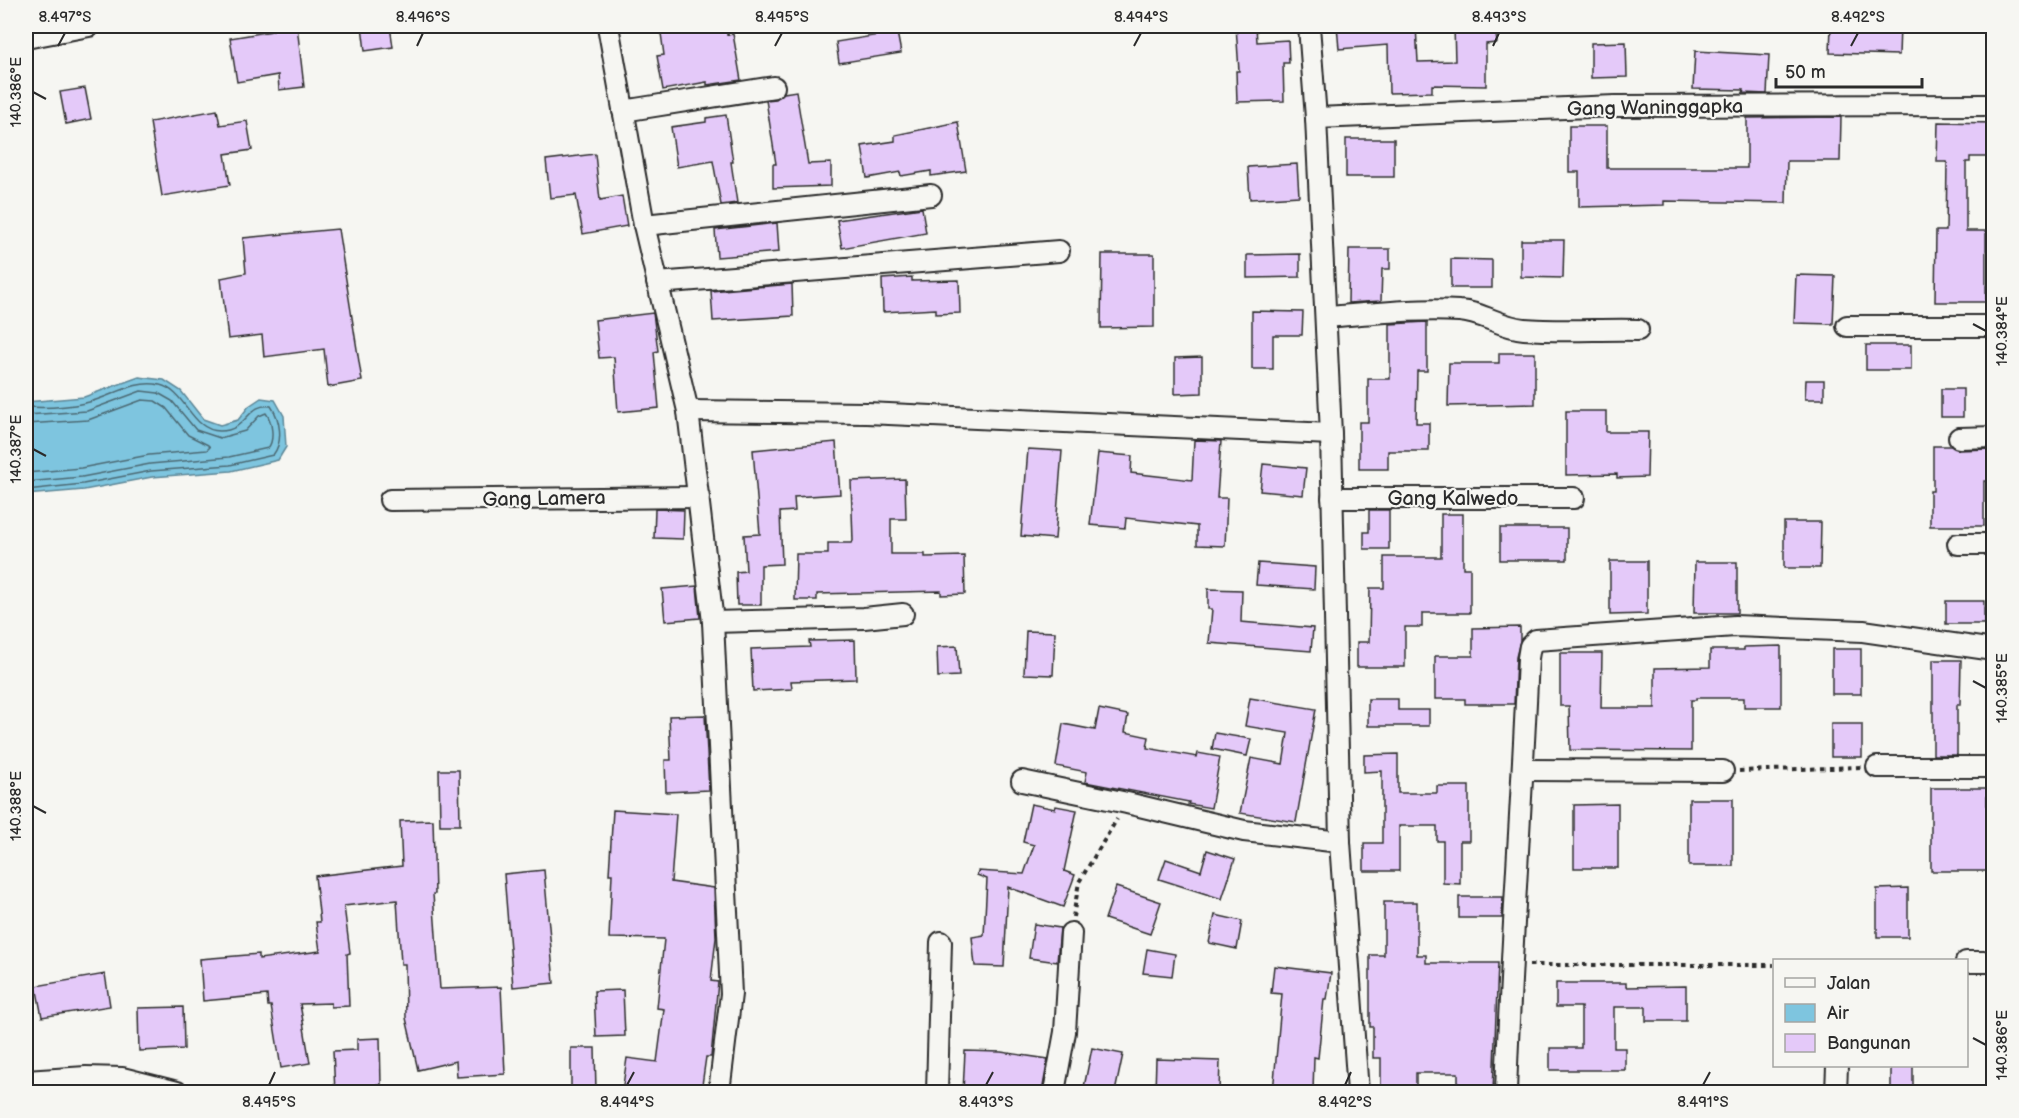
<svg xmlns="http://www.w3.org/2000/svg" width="2019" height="1118" viewBox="0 0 2019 1118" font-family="'Balsamiq Sans',sans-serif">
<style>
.water{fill:#7ec5df;stroke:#5d8797;stroke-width:1.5}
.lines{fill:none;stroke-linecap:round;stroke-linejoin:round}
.shore{stroke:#4c6973;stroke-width:1.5}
.building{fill:#e4c9f9;stroke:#2b2b2b;stroke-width:1.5}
.street-casing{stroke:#2b2b2b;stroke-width:24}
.path{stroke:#2b2b2b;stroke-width:4;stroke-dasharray:4.5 4.5;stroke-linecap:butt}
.street{stroke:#f6f6f2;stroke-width:20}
.ticks{fill:none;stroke:#2b2b2b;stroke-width:2}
.labels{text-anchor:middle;stroke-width:4.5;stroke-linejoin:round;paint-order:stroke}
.street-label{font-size:20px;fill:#2b2b2b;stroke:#f6f6f2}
.neatline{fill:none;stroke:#2b2b2b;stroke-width:2}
.ticks-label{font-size:15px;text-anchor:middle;fill:#2b2b2b}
</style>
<rect width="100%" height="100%" fill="#f6f6f2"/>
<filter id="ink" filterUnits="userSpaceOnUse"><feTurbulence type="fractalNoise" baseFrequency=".0167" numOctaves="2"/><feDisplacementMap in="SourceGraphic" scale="12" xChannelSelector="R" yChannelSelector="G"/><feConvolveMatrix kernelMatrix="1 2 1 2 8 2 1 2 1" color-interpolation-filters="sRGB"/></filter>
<g filter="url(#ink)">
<!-- water -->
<path class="water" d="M139,377l25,3 17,11 22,28 17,6 18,-5 11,-14 12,-8 14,2 9,16 2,31 -8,13 -47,11 -79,6 -68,13 -58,5v-93l58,-5z"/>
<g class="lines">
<!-- shore -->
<g class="shore">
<path d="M26,407c18,1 41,0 59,-4 26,-5 48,-24 75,-18 26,6 31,46 60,46 27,0 28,-29 51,-25 9,13 13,35 2,49l-43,10 -79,6 -68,13 -57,6"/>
<path d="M26,415l61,-4 54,-20 17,2 14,8 24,29 24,8 25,-7 14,-15 7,-3c6,8 9,27 2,35l-39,9 -79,7 -68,13 -56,5"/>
<path d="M26,424l62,-4 54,-20 13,1 11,7 22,27 20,10 2,2 -3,3 -58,5 -68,13 -55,5"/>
</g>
</g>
<!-- building -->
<g class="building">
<path d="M272,26h25l7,61 -25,3 -1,-15 -41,7 -7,-44 43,-7z"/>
<path d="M362,26h28l3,21 -28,4z"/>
<path d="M660,26h67v9l6,-1 8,46 -34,5v-3l-44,8 -6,-34 7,-1z"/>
<path d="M1236,26h20l1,16 31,-2 1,23h-6l1,38 -47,1 -1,-31h3z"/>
<path d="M1337,26h79l2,36 37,-1 -1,-34 41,-1 2,17 -11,1v42l-54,-1v7l-43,1 -1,-48 -49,4z"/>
<path d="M1831,26h69l-1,29 -69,-2z"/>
<path d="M897,32l4,21 -62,10 -3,-21z"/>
<path d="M1626,42l1,35 -36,1v-35z"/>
<path d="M1695,51l74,4 -2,39 -24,-1 1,-3 -51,-1z"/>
<path d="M85,88l6,31 -25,5 -6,-32z"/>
<path d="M796,91l12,73 23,-1v23l-58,2v-24h3l-10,-64 10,-1 8,-6z"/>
<path d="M217,110l3,15 27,-4 5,29 -27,4 5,31 -68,11 -12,-74z"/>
<path d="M726,115l7,47h-2l6,41 -16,2 -8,-44 -36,6 -6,-40 35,-5v-4z"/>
<path d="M1841,117l-1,44h-53l-1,42 -122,-2v4l-85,2v-35h-10v-46h38v42h140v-50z"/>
<path d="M958,122l8,49 -35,5v-5l-30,5 -1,-4 -33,6 -5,-32 33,-5v-6z"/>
<path d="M1938,122l56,1v34h-24v5h-4v69h20v71h-51l1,-71h10l1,-69h-10z"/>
<rect x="1346" y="139" width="48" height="38"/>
<path d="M595,154l5,46 22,-4 5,30 -44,8 -7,-39 -26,3 -4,-38z"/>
<path d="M1297,164l2,32 -49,3 -2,-32z"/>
<path d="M922,208l4,25 -84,15 -5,-28z"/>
<path d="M777,223l2,29 -62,5 -2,-27z"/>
<path d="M338,229l24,152 -34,6 -4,-38 -60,8 -2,-22 -34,4 -7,-61 25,-5 -3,-35z"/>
<path d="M1521,240h43l-1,38 -42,-1z"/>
<path d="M1349,249h41v20h-8l-1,32 -33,2z"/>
<path d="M1102,254h52v73l-53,1z"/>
<path d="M1300,254v23l-53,1v-23z"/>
<path d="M1451,259l41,1v28h-41z"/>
<path d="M1796,275l39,1 -2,48 -39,-1z"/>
<path d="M912,277v4l47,-1 1,33 -24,1v-5l-53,3 -1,-33z"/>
<path d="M792,284l1,32 -80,5 -2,-30z"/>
<path d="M1252,311l51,1 -1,23h-29v34h-21z"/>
<path d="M653,313l5,38 -4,1 5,56 -41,4 -4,-55 -15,1 -4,-38z"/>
<path d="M1427,322v49h-10l-1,52h13v28h-41v18h-29v-47h9v-43h22v-55z"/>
<rect x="1866" y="345" width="45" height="25"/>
<path d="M1499,353h36v51l-87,2 1,-43h50z"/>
<path d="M1202,357v36l-27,1v-36z"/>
<path d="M1806,380h18v19h-19z"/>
<rect x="1941" y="389" width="22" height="28"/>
<path d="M1566,411h40v21h42l-1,45 -30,1v-4l-51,1z"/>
<path d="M1194,440l27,1 -4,57h10l-2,48 -28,-1v-19l-71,-8 -1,10 -35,-3 8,-72 34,3 -1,17 61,7z"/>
<path d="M836,442l4,52 -46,3 1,14 -15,1 2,52 -21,1v40h-24l-1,-33 10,-1 -2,-36 16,-1 -7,-84z"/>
<path d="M1933,446h18l8,4 30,-1v32h-5v45h-54v-35h3z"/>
<path d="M1028,449l34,2 -7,88 -34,-3z"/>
<path d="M1263,464l43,4 -3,27 -43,-4z"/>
<path d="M905,479l1,40h-15v35h34v3l39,-1 1,38 -24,1v-4l-124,3v6h-22l1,-46h32v-11h23l2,-2 -2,-60z"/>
<path d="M655,509l29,1 -1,29 -29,-1z"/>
<path d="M1369,510h20v39h-25v-17h5z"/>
<path d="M1441,514h22v54h7v45h-48v14h-17v40h-48v-25h12l1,-54h14v-31h57z"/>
<path d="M1784,522h37l-1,46h-36z"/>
<rect x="1500" y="528" width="67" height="32"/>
<path d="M1610,561h37v53l-37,1z"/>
<path d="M1695,562h42v51h-43z"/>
<path d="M1258,563l57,4 -1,22 -58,-4z"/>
<path d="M697,586l3,32 -35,3 -3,-32z"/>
<path d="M1208,589l34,1 -1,32 72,6 -2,23 -102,-8 3,-34h-4z"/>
<rect x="1946" y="601" width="38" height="23"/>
<path d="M1520,627v14l-4,16 -2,47h-49v-5h-30v-43h38v-28z"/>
<path d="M1026,631l29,1 -2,43 -29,-1z"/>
<path d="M855,640l1,39 -65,2 1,8 -39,2 -2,-42 59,-2 -1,-6z"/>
<path d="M957,646l2,30 -21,1 -1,-30z"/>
<path d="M1781,646v61h-37v-9h-48v2h-5v51l-121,-1 -1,-44h-9v-53h42l-1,55h54v-40l55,-1v-17h34v-3z"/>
<rect x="1832" y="649" width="29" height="45"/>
<path d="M1933,660h28l-1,45h-3v50h-24z"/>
<path d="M1250,698l66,11 -20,113 -56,-9 11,-55 32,6 5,-31 -43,-7z"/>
<path d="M1368,699h30v11h31v16h-61z"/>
<path d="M1099,709l29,6 -3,17 24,5 -2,11 50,9 1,-4 22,4 -9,51 -23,-4 1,-2 -104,-20 2,-10 -31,-6 7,-42 32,6z"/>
<path d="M705,715l4,75 -43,2 -1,-32h6l-2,-44z"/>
<rect x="1831" y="724" width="31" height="33"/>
<path d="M1215,733l36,6 -4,17 -35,-7z"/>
<path d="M1398,754v39h39v-7h32v55h-9v43l-17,-1v-42h-6v-15h-38v45h-35v-28h18v-72l-18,1v-17z"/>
<path d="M439,770h20l1,55h-20z"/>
<rect x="1931" y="788" width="56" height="83"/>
<rect x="1689" y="799" width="44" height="67"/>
<path d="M1031,804l24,5 1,-3 21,4 -13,61 11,4 -12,32 -55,-20 -4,80 -29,-1 -3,-29 12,-2 3,-56 -10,-4 1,-4 46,3 10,-29 -11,-3z"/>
<path d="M1618,804v64h-44v-63z"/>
<path d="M613,810l63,4 -5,68 43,6 2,50 -5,43 7,1 -7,75h-5l-5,35h-79l5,-34 30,4 7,-53 -7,-1 7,-69 -55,-1 3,-64h-3z"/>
<path d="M433,820l2,74h-2l7,95 61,-2 4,87 -48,3 -1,-16 -38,9 -12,-52 -1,-54h-4l-4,-64 -53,6 6,47 -3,1 2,52 -18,1v-4l-31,1 10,59 -29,5 -10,-62h-3l-1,-11 -64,6 -3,-42 59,-5v5l61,-8 -4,-29h4l-5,-46 87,-10 -2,-45z"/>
<path d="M1207,850l28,9 -13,40 -63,-20 7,-20 35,12z"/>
<path d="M544,870l10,113 -41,4 -9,-113z"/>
<path d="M1116,887l45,15 -11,32 -45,-15z"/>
<path d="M1908,888v49h-31v-48z"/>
<path d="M1459,897h44l-1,21h-43z"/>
<path d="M1384,902h33v53h9v8h72l-5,129h-35v-19h-42v19h-35v-34h-8v-31h-3v-72h14z"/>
<path d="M1215,915l27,6 -5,28 -28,-6z"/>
<path d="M1034,924l26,4 -3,34 -28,-4z"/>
<path d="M1147,949l28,5 -3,22 -29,-3z"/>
<path d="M1274,966l57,7 -4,26h-3l-6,59 -4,-1 -1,35h-40l9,-98 -11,-1z"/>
<path d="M105,974l5,32 -68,11 -6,-31z"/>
<path d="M1556,983h70v4l60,-1v35h-40v-14h-32v41h11v22h-75v-22h31v-41h-25z"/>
<path d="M623,990l2,46 -29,1 -2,-46z"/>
<path d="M183,1007l1,42 -45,2 -1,-43z"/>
<path d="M380,1038l1,47 -29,1v5l-17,1 -2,-41 24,-1v-11z"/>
<path d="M571,1048h24l1,44h-25z"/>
<path d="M1092,1048l31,6 -8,38h-32z"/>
<path d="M965,1051l36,1 47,7 -6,33h-79z"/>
<path d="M1156,1059l64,2 -1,31h-64z"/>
<rect x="1891" y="1065" width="22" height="27"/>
</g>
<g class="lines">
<defs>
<g id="street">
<path d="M608,26l36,199 44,186 25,211 18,372 -12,98"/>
<path d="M1309,26l7,92 15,316 9,408 18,250"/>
<path d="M26,38l63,-12"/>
<path d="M623,111l151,-24"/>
<path d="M1316,118l299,-12 379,-1"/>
<path d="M644,225l287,-30"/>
<path d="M657,283l402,-32"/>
<path d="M1326,317c42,-3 90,-9 133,-6 23,1 41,16 65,18 38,3 77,0 114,1"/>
<path d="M1847,326h147"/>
<path d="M688,411l179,2 464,21"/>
<path d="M1959,438l35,-1"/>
<path d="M1332,498h242"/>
<path d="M390,500l309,-3"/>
<path d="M1958,544h36"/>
<path d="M713,622l151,-4 39,-4"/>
<path d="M1877,767h117"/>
<path d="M1523,770l200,1"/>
<path d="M1022,781l105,22 117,28 96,11"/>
<path d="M1966,962h28"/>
<path d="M26,1081l60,-4 36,1 55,14"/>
<path d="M937,1092l4,-150"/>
<path d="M1054,1092l11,-60 6,-99"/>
<path d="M1506,1092c5,-144 16,-289 22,-434l2,-12 6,-6 199,-14 128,5 131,19"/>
<path d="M1836,1092l1,-26"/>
</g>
</defs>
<!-- street casing -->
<use href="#street" class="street-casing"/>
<!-- path -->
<g class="path">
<path d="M1739,771l122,-4"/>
<path d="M1073,917l6,-35 38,-63"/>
<path d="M1529,965h245"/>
</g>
<!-- street -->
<use href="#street" class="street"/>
</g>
</g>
<!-- ticks -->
<path class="ticks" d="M58,46l7,-13M417,46l6,-13M775,46l7,-13M1134,46l7,-13M1493,46l6,-13M1851,46l7,-13M33,92l13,7M1973,324l13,7M33,449l13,7M1973,681l13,7M33,806l13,7M1973,1038l13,7M269,1085l6,-13M627,1085l7,-13M986,1085l7,-13M1345,1085l6,-13M1703,1085l7,-13"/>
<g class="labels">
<!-- street labels -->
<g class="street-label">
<text transform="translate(1655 107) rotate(-1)" y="7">Gang Waninggapka</text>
<text transform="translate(544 498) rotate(-1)" y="7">Gang Lamera</text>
<text x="1453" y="505">Gang Kalwedo</text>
</g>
</g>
<!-- margin -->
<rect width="2019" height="1118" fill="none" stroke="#f6f6f2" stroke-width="66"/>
<!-- legend -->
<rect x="1773" y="959" width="195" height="108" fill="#f6f6f2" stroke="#a5a5a2" stroke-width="1.5"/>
<rect x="1785" y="978" width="30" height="9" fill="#f6f6f2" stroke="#a5a5a2" stroke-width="1.5"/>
<text x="1827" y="989" font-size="18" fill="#2b2b2b">Jalan</text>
<rect x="1785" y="1004" width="30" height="18" fill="#7ec5df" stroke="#a5a5a2" stroke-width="1.5"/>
<text x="1827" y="1019" font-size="18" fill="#2b2b2b">Air</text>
<rect x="1785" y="1034" width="30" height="18" fill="#e4c9f9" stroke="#a5a5a2" stroke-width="1.5"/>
<text x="1827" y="1049" font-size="18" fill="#2b2b2b">Bangunan</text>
<!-- scale -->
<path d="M1776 78v9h146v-9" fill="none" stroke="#2b2b2b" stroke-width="3"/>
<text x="1785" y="78" font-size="18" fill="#2b2b2b" stroke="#f6f6f2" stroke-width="4.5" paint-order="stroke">50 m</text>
<rect x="33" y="33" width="1953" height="1052" class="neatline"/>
<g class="ticks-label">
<text x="65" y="22">8.497°S</text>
<text x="423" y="22">8.496°S</text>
<text x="782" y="22">8.495°S</text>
<text x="1141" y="22">8.494°S</text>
<text x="1499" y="22">8.493°S</text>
<text x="1858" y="22">8.492°S</text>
<text transform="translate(16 92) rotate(-90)" y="5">140.386°E</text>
<text transform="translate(2002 331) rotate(-90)" y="5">140.384°E</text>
<text transform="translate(16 449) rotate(-90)" y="5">140.387°E</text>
<text transform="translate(2002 688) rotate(-90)" y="5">140.385°E</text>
<text transform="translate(16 806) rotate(-90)" y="5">140.388°E</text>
<text transform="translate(2002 1045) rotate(-90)" y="5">140.386°E</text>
<text x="269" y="1107">8.495°S</text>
<text x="627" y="1107">8.494°S</text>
<text x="986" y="1107">8.493°S</text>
<text x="1345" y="1107">8.492°S</text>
<text x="1703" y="1107">8.491°S</text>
</g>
</svg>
